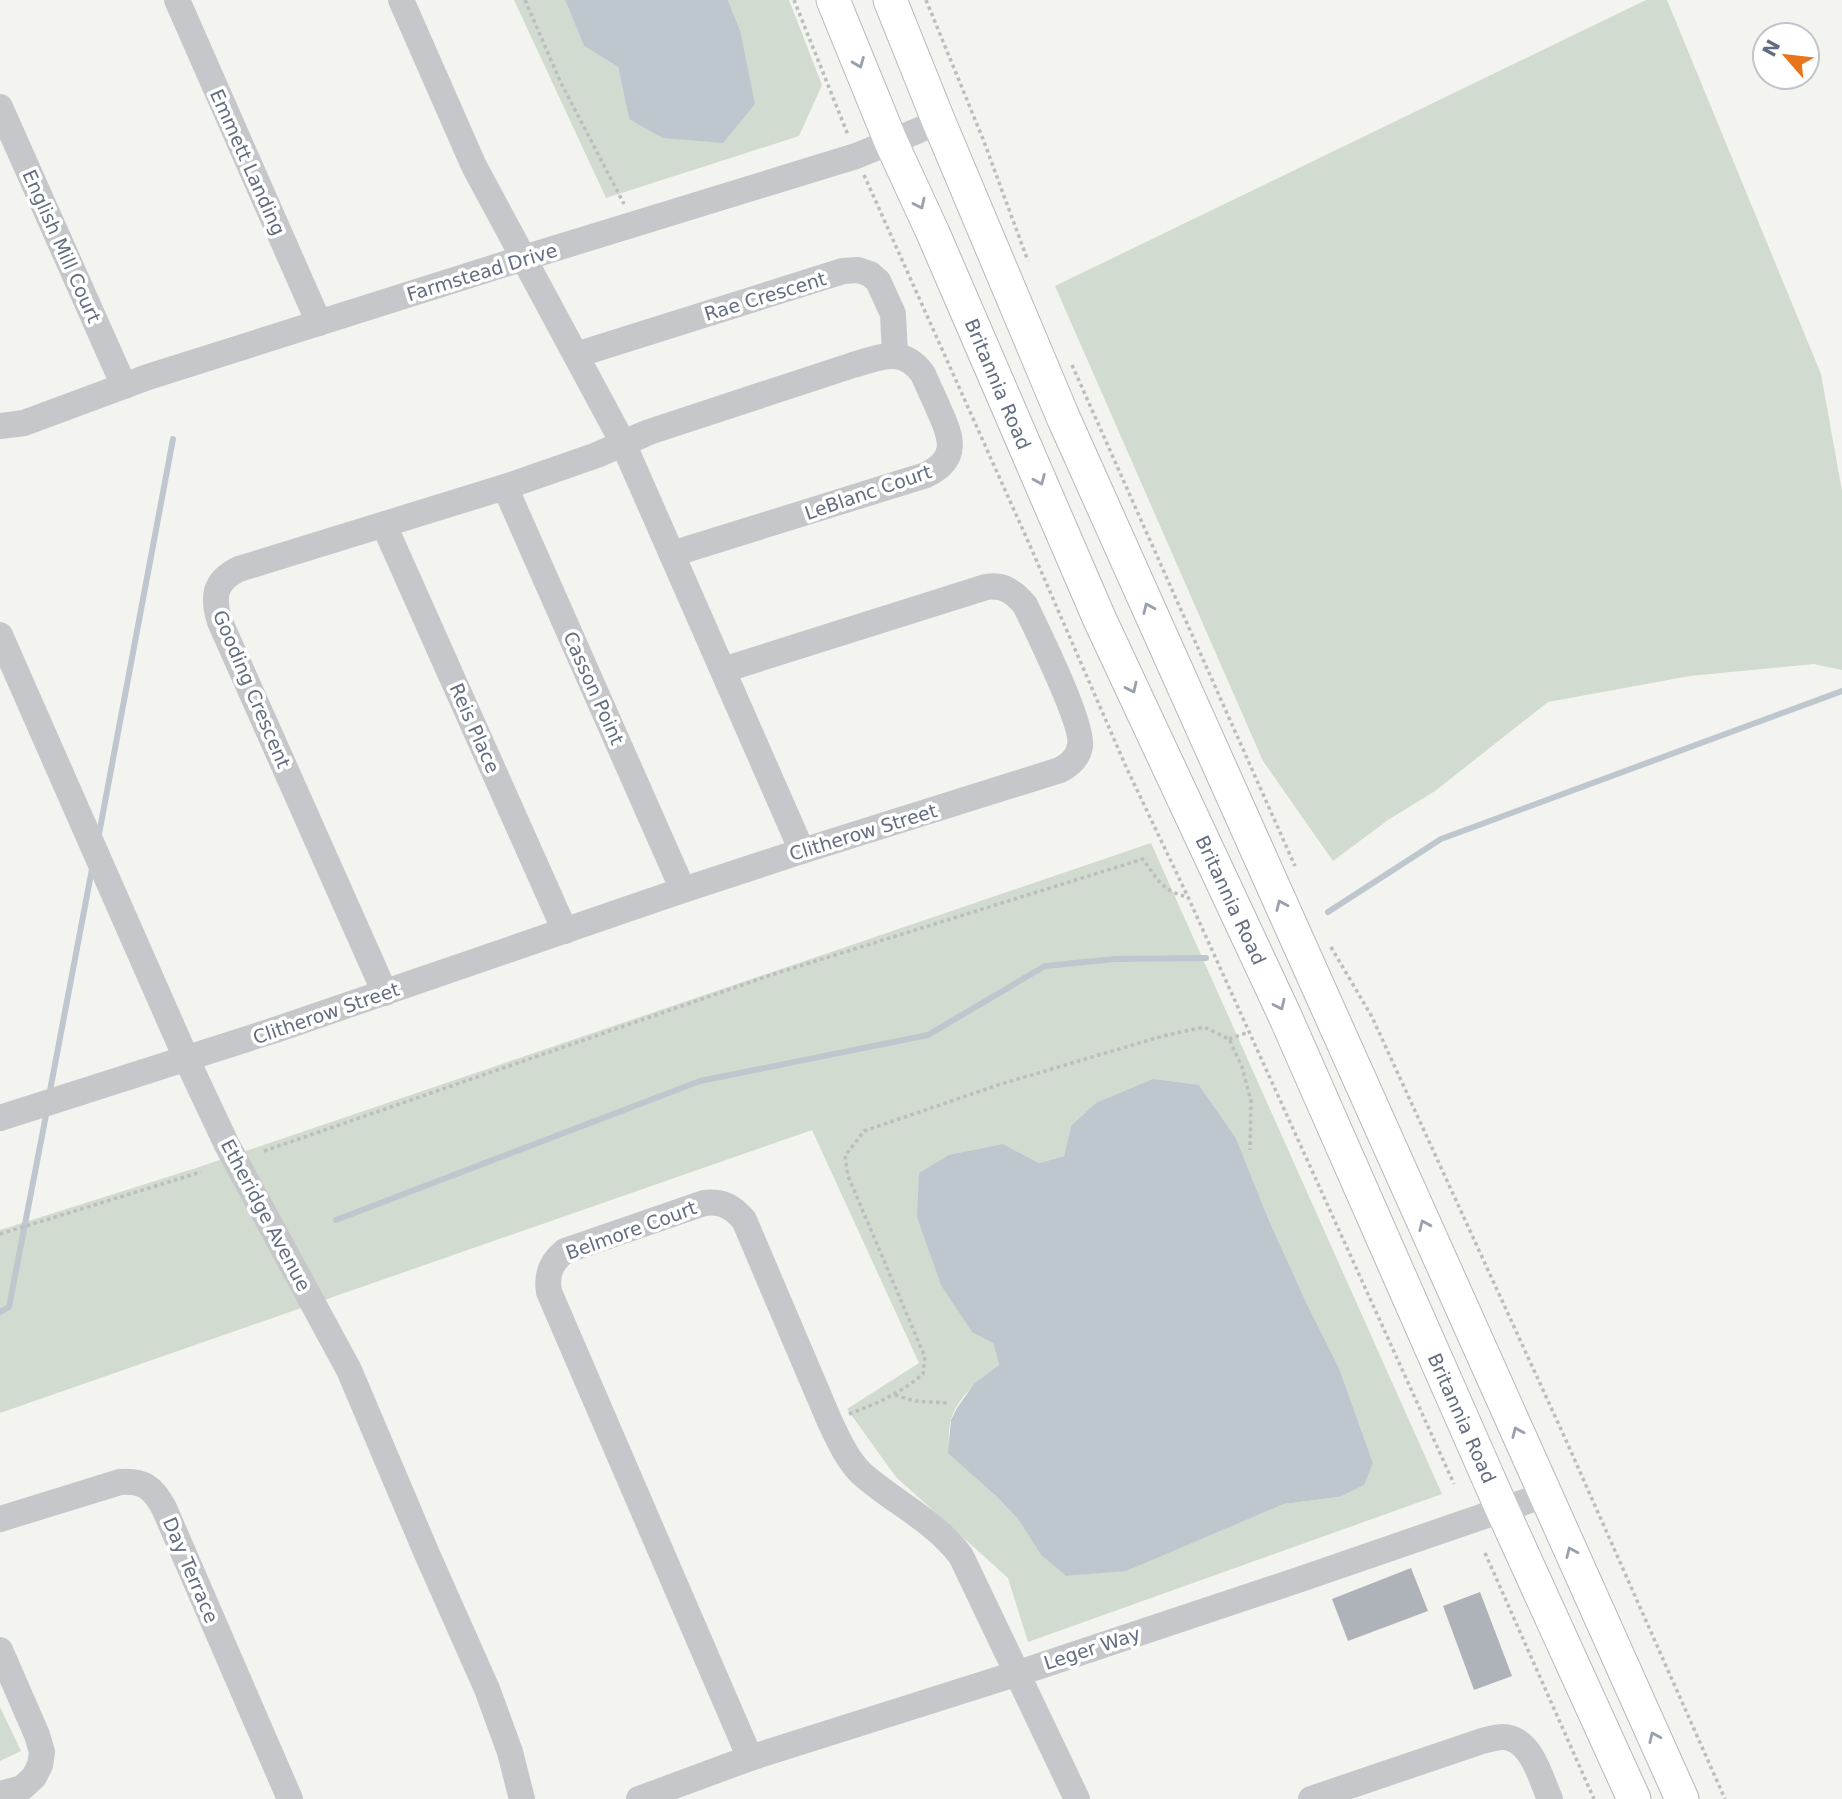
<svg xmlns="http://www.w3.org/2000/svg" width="1842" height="1799" viewBox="0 0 1842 1799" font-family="'DejaVu Sans',sans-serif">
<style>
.green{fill:#d2dbd0;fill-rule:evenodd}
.water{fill:#bec7ce}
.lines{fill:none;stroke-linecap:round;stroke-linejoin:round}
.stream{stroke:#bec7ce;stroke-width:6}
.building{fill:#aeb3b9}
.major-casing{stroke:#b5b8bc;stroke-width:35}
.path{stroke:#bcbdbf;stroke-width:3.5;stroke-dasharray:3.5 3.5;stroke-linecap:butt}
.minor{stroke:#c5c7cb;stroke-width:26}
.major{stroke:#fff;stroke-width:33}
.oneway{stroke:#99a0ad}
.labels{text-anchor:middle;stroke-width:7;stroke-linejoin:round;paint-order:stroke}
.street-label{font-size:19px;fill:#626d81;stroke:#fff}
</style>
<rect width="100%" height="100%" fill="#f3f4ef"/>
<!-- green -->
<g class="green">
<path d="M514,0h51l19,46 34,21 11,52 111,-89 -12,-30h61l33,85 -23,51 -193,62z"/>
<path d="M1646,0h21l154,374 21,117v179l-28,-6 -124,12 -142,26 -113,89 -47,29 -55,41 -70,-100 -208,-475z"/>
<path d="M1151,843l291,651 -414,148 -20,-64 -112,-101 -49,-68 72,-46 -107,-233 -812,283v-183l196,-62zM1199,1085l37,53 32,80 38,84 33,66 34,95 -34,34 -55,7 -158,66 -60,6 -25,-21 -23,-36 -22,-23 -47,-43c0,-10 -1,-24 2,-34 8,-24 29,-40 48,-53l-6,-23 10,-199 36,19 25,-7 7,-30z"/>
<path d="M0,1707l21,44 -21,10z"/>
</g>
<!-- water -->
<g class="water">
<path d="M565,0h163l12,30 15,74 -32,39 -60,-5 -34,-19 -11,-52 -34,-21z"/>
<path d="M1153,1079l46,6 37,53 32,80 38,84 33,66 34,95 -9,22 -25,12 -55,7 -158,67 -60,5 -25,-21 -23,-36 -22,-23 -48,-43 3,-33 6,-12 17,-24 25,-19 -6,-22 -21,-11 -31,-47 -24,-68 2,-44 30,-18 54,-11 36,19 25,-7 7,-30 25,-23z"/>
</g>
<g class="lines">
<!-- stream -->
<g class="stream">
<path d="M99,834l74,-395"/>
<path d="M1328,912l113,-73 401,-148"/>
<path d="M49,1096l43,-227"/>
<path d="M336,1220l364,-139 228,-46 117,-69 70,-7 91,-1"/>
<path d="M0,1312l9,-5 38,-197"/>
</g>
</g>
<!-- building -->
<g class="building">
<path d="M1411,1568l17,43 -80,30 -16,-42z"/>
<path d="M1480,1592l32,84 -38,14 -31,-84z"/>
</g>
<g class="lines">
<defs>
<g id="major">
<path d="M833,0l58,142 42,91 167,387 185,396 217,493 132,290"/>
<path d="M890,0l49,122 124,295 619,1382"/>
</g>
</defs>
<!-- major casing -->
<use href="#major" class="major-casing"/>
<!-- path -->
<g class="path">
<path d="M525,0l35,81 64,123"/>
<path d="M794,0l54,135"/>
<path d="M926,0l57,139 45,122"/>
<path d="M864,175l167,373 96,221 61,128 266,587"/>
<path d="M1072,365l223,501"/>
<path d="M1331,947l41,70 193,421 160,361"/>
<path d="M1229,1039l20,-7"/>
<path d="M264,1151l510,-177 369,-115c15,21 19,32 45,38"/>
<path d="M0,1234l201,-62"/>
<path d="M895,1395l19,6 34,2"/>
<path d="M849,1414c29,-11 50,-20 74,-40l2,-17 -77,-181 -3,-20 19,-25 137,-47 162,-48 41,-9 25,12 13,28 9,34 -1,49"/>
<path d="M1485,1553l109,246"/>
</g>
<!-- minor -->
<g class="minor">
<path d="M177,0l142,323"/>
<path d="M401,0l73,166 149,277 179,408"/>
<path d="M0,107l124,279"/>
<path d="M576,355l267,-84 15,-1 12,4 8,7 15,33 2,41"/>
<path d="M0,426l24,-3 124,-46 376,-119 332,-102 83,-34"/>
<path d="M505,487l178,403"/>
<path d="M384,525l181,406"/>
<path d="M0,635l186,423 41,87 122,225 78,184 60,135 23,63 12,47"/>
<path d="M385,993l-165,-371c-8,-25 -6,-41 19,-53l266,-82 92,-32 52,-23 204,-67c28,-8 50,-19 70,9 5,12 11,24 16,36 13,28 20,49 -13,65l-254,79"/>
<path d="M0,1118l278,-89 405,-139 119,-39 258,-81c10,-5 18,-12 20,-24 4,-21 -43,-116 -55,-141 -11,-13 -22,-21 -39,-18l-263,83"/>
<path d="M0,1519l120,-37c24,-2 33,6 44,26l126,291"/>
<path d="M0,1650l37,85 5,17 -2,13 -6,12 -12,11 -22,6"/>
<path d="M750,1758l-201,-466c-3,-18 2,-30 16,-41l139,-48c18,-2 28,3 40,17l86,202c8,17 17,37 31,51 32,29 73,47 100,83l116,243"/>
<path d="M639,1799l111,-41 287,-91 264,-88 244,-84"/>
<path d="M1311,1799l171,-58c8,-2 19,-6 28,-3 23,7 31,41 40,61"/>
</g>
<!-- major -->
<use href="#major" class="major"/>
</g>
<!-- one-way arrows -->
<defs><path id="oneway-chevron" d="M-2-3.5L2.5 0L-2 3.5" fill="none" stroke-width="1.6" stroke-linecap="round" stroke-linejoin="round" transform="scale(1.75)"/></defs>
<g class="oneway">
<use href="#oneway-chevron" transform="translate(859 63) rotate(68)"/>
<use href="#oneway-chevron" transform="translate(920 204) rotate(65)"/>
<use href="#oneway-chevron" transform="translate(1040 480) rotate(67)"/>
<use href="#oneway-chevron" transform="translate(1148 608) rotate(-114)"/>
<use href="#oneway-chevron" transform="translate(1132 688) rotate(65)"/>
<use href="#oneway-chevron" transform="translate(1281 905) rotate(-114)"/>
<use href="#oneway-chevron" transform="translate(1280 1005) rotate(65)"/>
<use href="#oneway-chevron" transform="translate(1424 1225) rotate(-114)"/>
<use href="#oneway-chevron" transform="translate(1517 1432) rotate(-114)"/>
<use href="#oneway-chevron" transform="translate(1571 1552) rotate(-114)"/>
<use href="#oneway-chevron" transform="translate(1654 1737) rotate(-114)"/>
</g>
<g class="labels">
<!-- street labels -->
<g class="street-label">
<text transform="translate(248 162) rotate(66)" y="7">Emmett Landing</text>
<text transform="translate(62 246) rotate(66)" y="7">English Mill Court</text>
<text transform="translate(482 272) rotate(-17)" y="7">Farmstead Drive</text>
<text transform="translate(765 296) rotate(-17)" y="7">Rae Crescent</text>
<text transform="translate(998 384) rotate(67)" y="7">Britannia Road</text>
<text transform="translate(868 492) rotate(-19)" y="7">LeBlanc Court</text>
<text transform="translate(594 688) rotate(66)" y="7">Casson Point</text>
<text transform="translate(252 689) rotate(67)" y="7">Gooding Crescent</text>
<text transform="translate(475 728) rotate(66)" y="7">Reis Place</text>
<text transform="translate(863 832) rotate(-17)" y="7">Clitherow Street</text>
<text transform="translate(1231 900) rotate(65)" y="7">Britannia Road</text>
<text transform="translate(326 1013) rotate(-19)" y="7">Clitherow Street</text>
<text transform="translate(266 1215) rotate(62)" y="7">Etheridge Avenue</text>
<text transform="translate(631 1230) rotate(-20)" y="7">Belmore Court</text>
<text transform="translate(1462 1418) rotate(66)" y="7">Britannia Road</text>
<text transform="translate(191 1570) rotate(67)" y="7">Day Terrace</text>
<text transform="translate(1092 1648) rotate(-18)" y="7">Leger Way</text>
</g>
</g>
<!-- north arrow -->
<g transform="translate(1786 56) rotate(298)"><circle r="33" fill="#ffffff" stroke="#c0c5cd" stroke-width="2"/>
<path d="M0-5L12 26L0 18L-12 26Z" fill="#e8741b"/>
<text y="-10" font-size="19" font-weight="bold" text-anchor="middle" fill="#626d81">N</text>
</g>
</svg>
